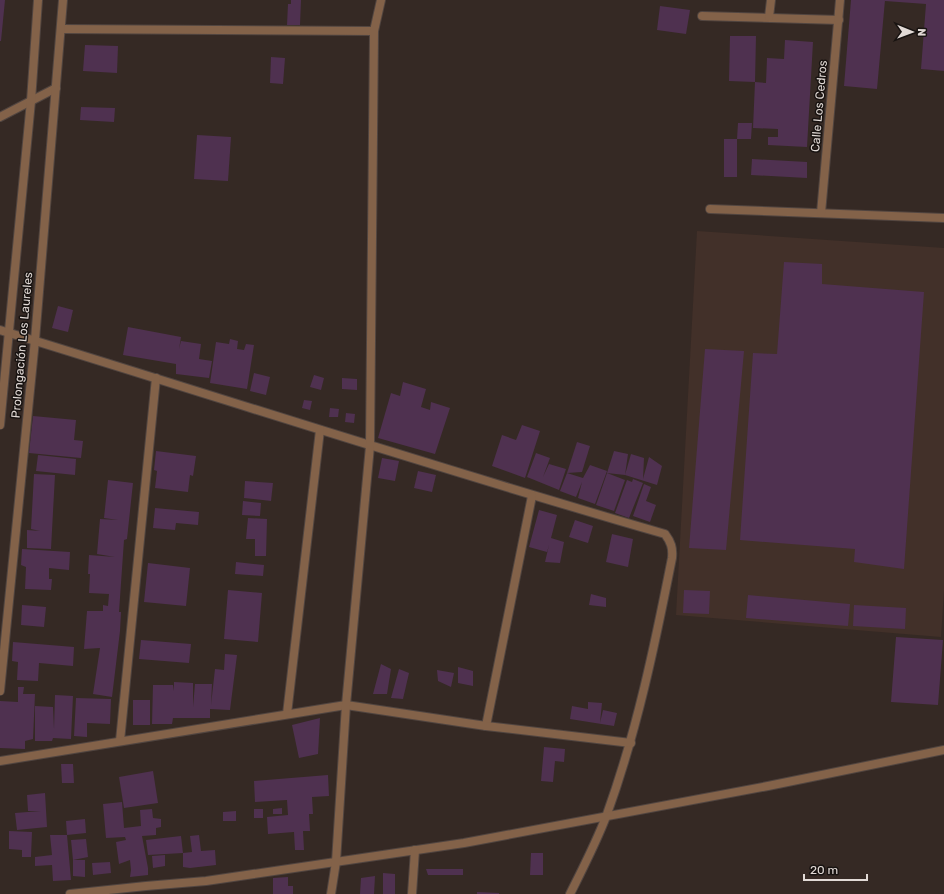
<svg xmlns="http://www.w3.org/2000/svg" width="944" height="894" viewBox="0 0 944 894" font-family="Rubik,sans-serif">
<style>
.built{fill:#423029}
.building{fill:#4f3150}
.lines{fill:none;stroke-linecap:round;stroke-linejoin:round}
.minor-casing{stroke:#514540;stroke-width:10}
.minor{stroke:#836249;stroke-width:8}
.labels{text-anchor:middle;stroke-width:3;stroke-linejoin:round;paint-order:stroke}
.street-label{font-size:12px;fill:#e2dad6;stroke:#181311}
</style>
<rect width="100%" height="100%" fill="#352924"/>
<!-- built -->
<path class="built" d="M697,231l247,17v343l-3,46 -265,-22z"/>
<!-- building -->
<g class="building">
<path d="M0,0h5l-4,41h-1z"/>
<path d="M291,0h10l-1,25h-13l1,-21h3z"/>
<path d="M851,0h34l-8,89 -33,-3z"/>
<path d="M885,0h59v71l-23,-2 5,-65 -41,-3z"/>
<path d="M660,6l30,4 -4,24 -29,-4z"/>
<path d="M730,36h26l-1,46 11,1 1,-25 17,1 1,-19 28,2 -6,105 -39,-2v-8h10v-8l-25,-1 2,-46 -26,-1z"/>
<path d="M85,45l33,1 -1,27 -34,-2z"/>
<path d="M271,57l14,1 -2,26 -13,-1z"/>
<path d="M81,107l34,1 -1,14 -34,-2z"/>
<path d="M738,123h14l-1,16h-14v38h-13v-38h13z"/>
<path d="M197,135l34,2 -3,44 -34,-2z"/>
<path d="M752,159l55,3v16l-56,-3z"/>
<path d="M784,262l38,2v20l102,8 -20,277 -50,-7 1,-13 -115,-9 13,-187 24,1z"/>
<path d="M58,306l15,4 -5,22 -16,-4z"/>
<path d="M128,327l53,10 -2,12 2,-8 20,3 -2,15 13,2 -3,17 -33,-4v-10l-53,-9z"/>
<path d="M230,339l8,2 -1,8 7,1 2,-6 8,1 -7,44 -37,-6 6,-41 13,2z"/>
<path d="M705,349l39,2 -18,199 -37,-2z"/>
<path d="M254,373l16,4 -4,18 -16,-4z"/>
<path d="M314,375l10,3 -3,12 -11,-3z"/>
<path d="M342,378l15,1v11l-15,-1z"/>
<path d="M403,382l23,7 -5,18 9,3 1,-8 19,6 -15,46 -57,-16 13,-45 9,3z"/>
<path d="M304,400l8,1 -2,9 -8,-2z"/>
<path d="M330,408l9,1 -1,8h-9z"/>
<path d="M346,413l9,1 -1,9 -9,-1z"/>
<path d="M33,416l43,4 -2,20 9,1 -2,17 -52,-5z"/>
<path d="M522,425l18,6 -15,47 -33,-12 10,-31 14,5z"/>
<path d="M577,442l13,4 -8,26 -15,1z"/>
<path d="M156,451l40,5 -3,20 -3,-1 -2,17 -33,-4 2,-17 -3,-1z"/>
<path d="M614,451l14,3 -3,21 6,-21 13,4 -1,21 6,-22 13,9 -5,19 -32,-10 -18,-2z"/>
<path d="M536,453l14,5 -7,19 6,-13 17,5 -7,21 -32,-13z"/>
<path d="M38,455l38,4 -1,16 -39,-4z"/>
<path d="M382,458l17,3 -4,20 -17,-3z"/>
<path d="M590,465l17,6 -12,33 -17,-6 4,-16 -6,15 -16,-6 7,-18 16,5z"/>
<path d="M418,471l18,4 -4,17 -18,-4z"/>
<path d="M607,473l18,7 -11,31 -18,-6z"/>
<path d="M34,474l21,1 -4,74 -24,-1v-18l13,1 -9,-2z"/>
<path d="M633,479l10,4 -14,35 -14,-5 12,-33 5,2z"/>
<path d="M108,480l25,3 -6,56 -3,1 -5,72h2l-1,19 -8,66 -19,-3 7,-46 -16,1 3,-38h16v-6l5,1 1,-12 -20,-1 1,-19h-2l1,-19 26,2 -18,-3 3,-35 18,1 -14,-2z"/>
<path d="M245,481l28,2 -2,18 -27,-3z"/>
<path d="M644,484l7,3 -5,14 10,4 -6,17 -17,-6z"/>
<path d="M243,501l18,2 -1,13 -18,-1z"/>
<path d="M155,508l44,4 -1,13 -22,-2 -1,7 -22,-2z"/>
<path d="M539,510l18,5 -6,23 13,4 -4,21 -15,-1 4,-17 -2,7 -18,-5z"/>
<path d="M248,518l19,1 -1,37h-11v-17h-9z"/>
<path d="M575,520l18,6 -5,17 -19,-6z"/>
<path d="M612,534l21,5 -5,28 -22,-5z"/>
<path d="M22,549l48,3 -1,18 -20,-2v11h3l-1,11 -26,-1 1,-22 -5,-2z"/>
<path d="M236,562l28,3 -1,11 -28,-2z"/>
<path d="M148,563l42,5 -4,38 -42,-4z"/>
<path d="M228,590l34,3 -4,49 -34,-3z"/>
<path d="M684,590l26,1 -1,23 -26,-1z"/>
<path d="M591,594l15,4v9l-17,-2z"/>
<path d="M748,595l102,9 -2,22 -102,-8z"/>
<path d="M22,605l24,2 -2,20 -23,-2z"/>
<path d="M854,605l52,3 -1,21 -52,-3z"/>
<path d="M896,637l47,3 -5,65 -47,-3z"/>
<path d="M141,640l50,4 -2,19 -50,-4z"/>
<path d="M13,642l61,5 -1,19 -34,-3 -1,18 -21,-1 1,-18 -6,-1z"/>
<path d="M225,654l12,1 -7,55 -20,-1v9h-37l-1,6h-20l1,-39h20l1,6v-9l19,1v24l2,-23h17l-1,21 4,-36 9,1z"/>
<path d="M381,664l10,5 -4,25h-14z"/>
<path d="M458,667l15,4v15l-15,-3z"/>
<path d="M399,669l10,4 -6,26 -12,-1z"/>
<path d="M437,670l17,3 -3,14 -13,-6z"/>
<path d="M18,687h6l-1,7h12l-2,45 -8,2v8l-25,-1v-28h5h-5v-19l18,1z"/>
<path d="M55,695l18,1 -2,43 -18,-1 -1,3h-17v-35l18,1 1,22z"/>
<path d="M76,698l35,1 -1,25 -23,-1v14l-13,-1z"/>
<rect x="133" y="700" width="17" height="25"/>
<path d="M588,702l14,1 -2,20 3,-13 14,3 -3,13 -44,-7 2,-13 16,3z"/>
<path d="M320,718l-2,36 -19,4 -7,-33z"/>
<path d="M544,747l21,2 -1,13 -9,-1 -2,21 -12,-1z"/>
<path d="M61,764h12l1,19h-12z"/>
<path d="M153,771l5,32 -34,5 -5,-31z"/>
<path d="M328,775l1,21 -17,1 1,17h-4l1,17h-7l1,19h-9l-1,-18 -26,2 -1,-17 21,-2 -1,-15 -32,2 -1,-21z"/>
<path d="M45,793l2,34 -30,3 -2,-17 26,-2h-13l-1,-16z"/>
<path d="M122,802l2,26 17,-2 -1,-16 12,-1 1,9 8,1v8l-5,1v7l-14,1 6,32v7l-18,2 1,-7 -1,-10 -11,4 -3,-22 10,-2 -1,-3 -19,1 -3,-34z"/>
<path d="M282,808v6h-9v-5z"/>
<rect x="254" y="809" width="9" height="9"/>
<path d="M236,811v10h-13v-9z"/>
<path d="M85,819l1,14 -19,2 -1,-14z"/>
<path d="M9,831l23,1 -1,25h-9v-7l-13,-1z"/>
<path d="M50,835h17l4,45 -18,1 -1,-16 -17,1v-9l17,-2z"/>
<path d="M199,835l2,16 14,-1 1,15 -26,3 -7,-1v-14l-35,2 -2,-15 35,-4 2,17 9,-1 -2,-16z"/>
<path d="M86,839l2,18 -15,3h12v17l-12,-1v-16l-2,-20z"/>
<path d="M531,853h12v22h-13z"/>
<path d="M165,855v11l-12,2 -1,-12z"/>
<path d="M110,862l1,11 -18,2 -1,-12z"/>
<path d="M426,869h37v6h-35z"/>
<path d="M383,873l12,1v20h-12z"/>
<path d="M375,876l-1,18h-14l1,-16z"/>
<path d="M288,877v9h5v8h-20v-16z"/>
<path d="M477,892l22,1v1h-22z"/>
</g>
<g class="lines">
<defs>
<g id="minor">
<path d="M702,16l137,4"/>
<path d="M769,17l2,-17"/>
<path d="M61,29l313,2"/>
<path d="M0,117l56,-29"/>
<path d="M710,209l234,9"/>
<path d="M821,213l19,-213"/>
<path d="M0,330c222,68 442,140 665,204 6,8 8,14 7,24 -17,86 -35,173 -65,256 -10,27 -24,54 -37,80"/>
<path d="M0,425l31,-324 7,-101"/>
<path d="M0,691l35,-351 28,-340"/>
<path d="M287,714l33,-284"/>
<path d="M486,726l46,-230"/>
<path d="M120,741l36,-363"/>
<path d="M0,761l346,-56 140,21 145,17"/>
<path d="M70,894l76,-8 60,-5 258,-38 304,-57 176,-36"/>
<path d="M331,894l5,-32 10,-157 24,-259 4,-415 7,-31"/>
<path d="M412,894l3,-44"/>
</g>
</defs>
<!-- minor casing -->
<use href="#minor" class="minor-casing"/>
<!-- minor -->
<use href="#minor" class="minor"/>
</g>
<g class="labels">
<!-- street labels -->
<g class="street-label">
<text transform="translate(819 106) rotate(-85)" y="4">Calle Los Cedros</text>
<text transform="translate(22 345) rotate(-85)" y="4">Prolongación Los Laureles</text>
</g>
</g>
<!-- north arrow -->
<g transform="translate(912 32) rotate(91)" stroke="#181311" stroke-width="3" paint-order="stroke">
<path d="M0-3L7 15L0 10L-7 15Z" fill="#e2dad6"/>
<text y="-6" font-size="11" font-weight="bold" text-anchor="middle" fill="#e2dad6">N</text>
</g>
<!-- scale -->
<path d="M804 874v6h63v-6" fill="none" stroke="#e2dad6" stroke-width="2"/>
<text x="810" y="874" font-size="12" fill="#e2dad6" stroke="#181311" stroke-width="3" paint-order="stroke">20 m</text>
</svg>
